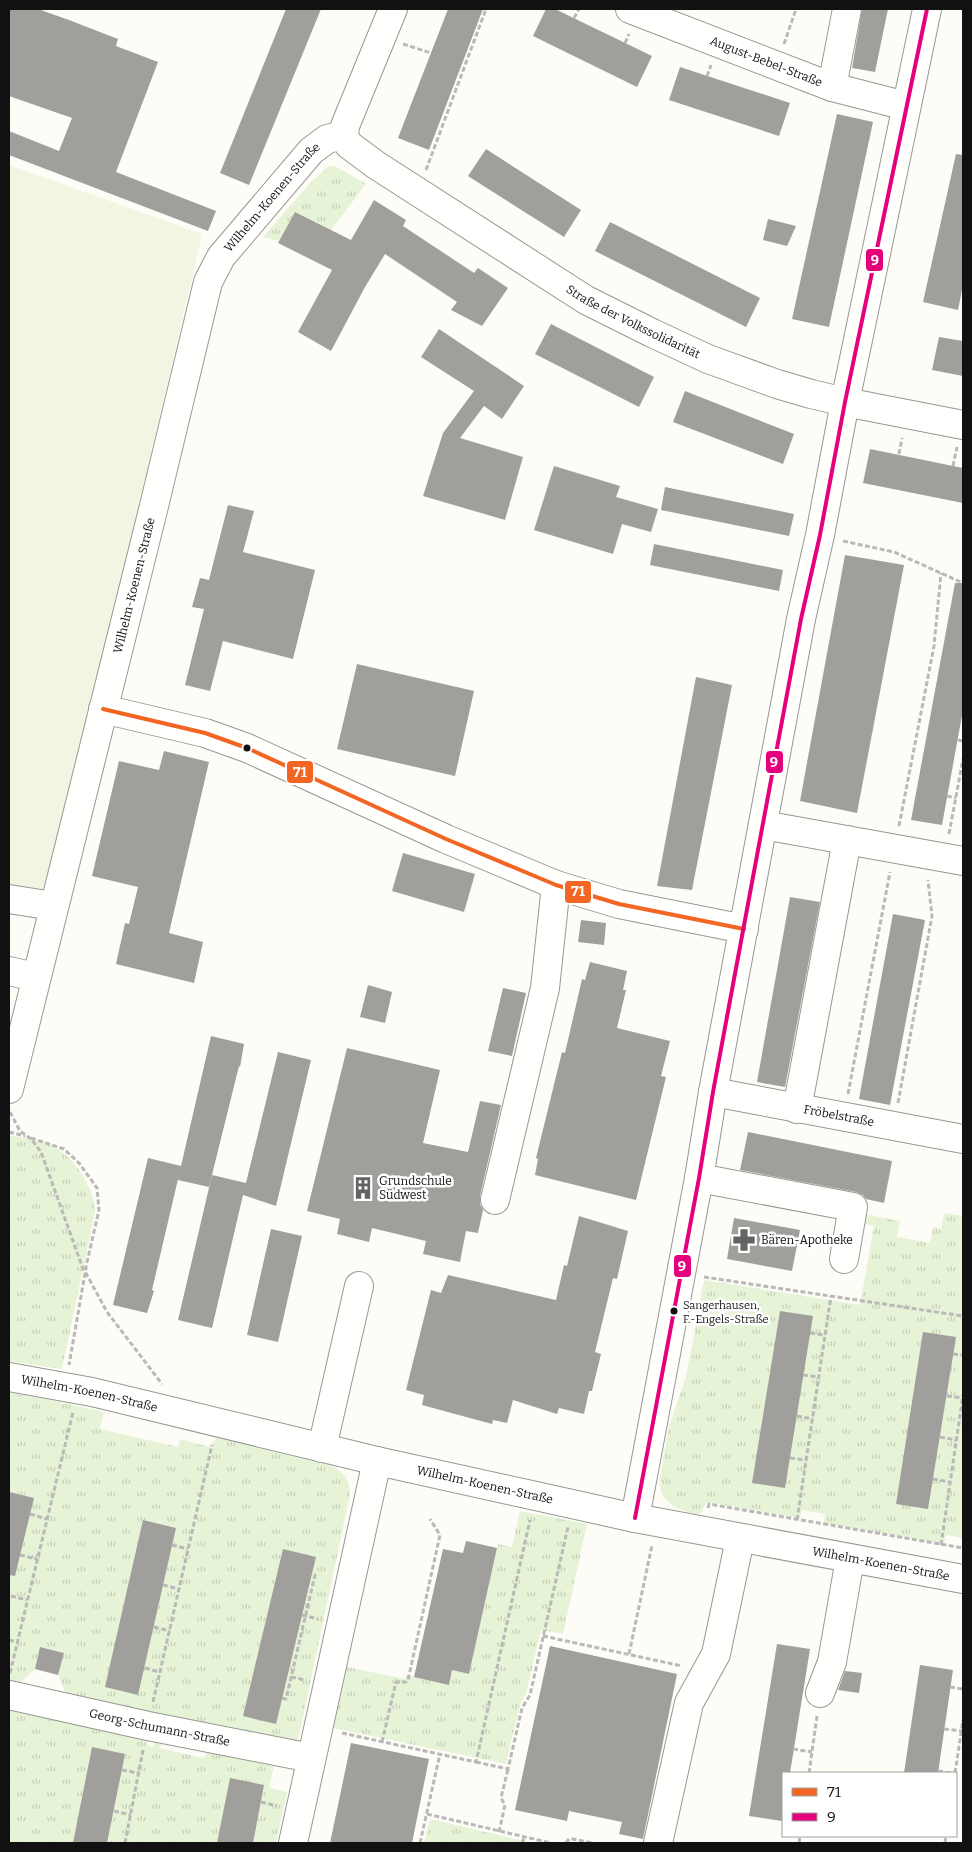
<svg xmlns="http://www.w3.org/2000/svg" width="972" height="1852" viewBox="0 0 972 1852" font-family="Bitter,serif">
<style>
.grass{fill:url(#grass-tufts)}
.pitch{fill:#f0f6e1}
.building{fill:#a19f9c}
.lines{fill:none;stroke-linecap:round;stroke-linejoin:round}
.minor-casing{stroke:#979795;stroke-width:30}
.path{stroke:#b9b9b8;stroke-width:3;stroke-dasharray:5 2.5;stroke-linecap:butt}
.minor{stroke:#fffffe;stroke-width:28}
.bus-1-casing{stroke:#fff;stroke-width:8}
.bus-2-casing{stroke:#fff;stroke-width:8}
.bus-1{stroke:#f26522;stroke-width:4}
.bus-2{stroke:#e5007d;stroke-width:4}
.bus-dot{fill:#111;stroke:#fff;stroke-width:2}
.labels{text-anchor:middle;stroke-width:5;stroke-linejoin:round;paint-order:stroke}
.bus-label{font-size:11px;fill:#111;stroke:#fff;text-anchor:start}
.street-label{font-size:12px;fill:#111;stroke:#fff}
.poi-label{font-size:12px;fill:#111;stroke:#fff;text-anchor:start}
.line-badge{stroke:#fff;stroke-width:2}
.badge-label{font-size:14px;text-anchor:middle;font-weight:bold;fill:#fff}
</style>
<defs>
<pattern id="grass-tufts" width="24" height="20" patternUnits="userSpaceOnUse" patternTransform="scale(1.25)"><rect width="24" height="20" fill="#e7f3d7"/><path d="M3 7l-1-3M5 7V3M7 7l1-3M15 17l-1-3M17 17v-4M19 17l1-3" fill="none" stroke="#c5cfb8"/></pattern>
</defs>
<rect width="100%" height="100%" fill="#fdfcf7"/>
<!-- grass -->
<g class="grass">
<path d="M329,166h6l31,18 -35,46 -36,-18 -16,29 -16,-4 48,-55z"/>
<path d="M9,1135c14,3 31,5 45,12 20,9 42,44 41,65l-33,157 -53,-8z"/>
<path d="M944,1213l19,3v322l-17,-3 -2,9 -120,-21 1,-9 -23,-4 -2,8 -93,-16 -7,12c-20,-2 -43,-12 -40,-36l9,-52 17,-49 18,-97 156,25 14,-79 -16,-4 6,-8 36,7 -3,16 33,6 3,-16 8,2z"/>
<path d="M9,1393l38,6 57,13 -4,17 78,18 2,-8 29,8 7,-9 113,27c14,6 21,14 21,30l-54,255 -90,-27 -37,-8 -2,8 -97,-19 -12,-29 6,-22 -23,-6 -6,22 -24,22h-2z"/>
<path d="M520,1511l67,13 -24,110 -22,-4 -15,64 -6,10 -14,60 -173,-36 14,-61 58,12 1,-4 42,9 4,-14 17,4 29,-130 14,3z"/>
<path d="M9,1699l142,31 -3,15 5,2 4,-16 13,3 -11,14 44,10 12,-15 59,22 -5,23 18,4 -11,51h-267z"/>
<path d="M430,1819l98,23 -1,1h-103z"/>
</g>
<!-- pitch -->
<path class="pitch" d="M9,165l193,69 -154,663 -39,-6z"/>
<!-- building -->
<g class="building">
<path d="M9,9h29l31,11 49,19 -2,7 42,16 -42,110 100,39 -8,20 -199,-76v-24l50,20 13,-33 -63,-22z"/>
<path d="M286,9h35l-72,176 -29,-12z"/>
<path d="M448,9h35l-54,141 -31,-12z"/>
<path d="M546,9h9l97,47 -15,31 -104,-51z"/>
<path d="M862,9h26l-13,63 -23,-4z"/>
<path d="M680,67l110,36 -11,33 -110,-36z"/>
<path d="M837,114l36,8 -44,205 -37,-8z"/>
<path d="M486,149l95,61 -17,27 -96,-61z"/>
<path d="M956,154l7,1v130l-5,25 -35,-8z"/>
<path d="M374,200l32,20 -3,6 71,47 4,-5 30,20 -26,38 -31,-16 6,-8 -72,-48 -20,33 -34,64 -33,-19 34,-62 -54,-27 17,-31 56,28z"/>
<path d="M768,219l28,7 -9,20 -24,-6z"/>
<path d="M610,222l150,76 -14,29 -151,-76z"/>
<path d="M551,324l103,53 -15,30 -104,-53z"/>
<path d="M439,329l85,57 -22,33 -18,-13 -24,32 63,19 -18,63 -82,-24 20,-63 31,-42 -53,-34z"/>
<path d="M939,337l24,4v35l-31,-6z"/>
<path d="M685,391l109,43 -11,30 -110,-42z"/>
<path d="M870,449l93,19v35l-100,-20z"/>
<path d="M554,466l66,20 -4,11 42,12 -7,23 -29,-8 -9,30 -79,-24z"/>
<path d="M665,487l129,27 -5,22 -128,-26z"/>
<path d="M228,505l26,6 -11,41 72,18 -22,89 -70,-18 -13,50 -25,-6 19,-76 -12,-2 8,-29 9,2z"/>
<path d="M654,544l129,26 -4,21 -129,-26z"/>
<path d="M845,555l59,10 -47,248 -57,-12z"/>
<path d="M955,583h8v127l-21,115 -31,-5z"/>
<path d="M357,664l117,27 -19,85 -118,-27z"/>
<path d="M696,677l36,8 -40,205 -35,-4z"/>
<path d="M164,751l45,11 -40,171 34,9 -9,41 -78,-19 9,-41 4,1 9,-37 -46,-11 27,-115 40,9z"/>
<path d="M403,853l72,21 -11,38 -72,-21z"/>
<path d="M790,897l30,5 -35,185 -28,-5z"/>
<path d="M893,914l32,6 -35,185 -31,-6z"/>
<path d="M581,920l25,3 -2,22 -26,-3z"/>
<path d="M590,962l37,9 -4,19h3l-9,38 53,13 -9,35 5,1 -30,123 -101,-25 3,-16 -2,-1 26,-106 3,1 17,-74 3,1z"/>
<path d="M368,985l24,7 -7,31 -25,-6z"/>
<path d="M503,988l23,5 -14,63 -24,-5z"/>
<path d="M211,1036l33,8 -4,23 -1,-1 -30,121 -31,-7 1,-5 -27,115 2,1 -7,22 -34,-8 35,-147 33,8z"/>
<path d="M347,1048l93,22 -17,73 45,9 12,-51 21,4 -21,91v8l3,6 -5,23 -12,-2 -6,31 -37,-8 3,-13 -54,-13 -3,14 -32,-8 3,-15 -33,-8z"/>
<path d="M278,1052l33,8 -35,146 -33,-11 -31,133 -34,-8 34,-145 34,8z"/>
<path d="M748,1132l144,29 -8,42 -18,-4 -3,-4 -7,-3 -116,-22z"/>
<path d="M579,1216l49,15 -11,48 -4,-1 -18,74 6,2 -9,37h-3l-5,23 -25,-6 -2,6 -44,-14 -6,23 -14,-3 -1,4 -70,-19 2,-10 -18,-5 25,-100 10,3 7,-18 108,25 8,-35 3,1z"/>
<path d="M734,1218l66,12 -8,41 -65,-12z"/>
<path d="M271,1229l31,7 -24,106 -31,-7z"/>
<path d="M780,1311l33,5 -28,172 -33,-5z"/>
<path d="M923,1332l33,5 -28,172 -32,-5z"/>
<path d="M9,1492l25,6 -19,78 -6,-1z"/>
<path d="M143,1520l33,8 -38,167 -33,-8z"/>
<path d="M466,1541l31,7 -28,126 -17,-4 -3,15 -35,-8 29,-128 20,4z"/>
<path d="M283,1549l33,8 -40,167 -33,-8z"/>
<path d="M777,1644l33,5 -20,124h-7l-1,48 -33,-5z"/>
<path d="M550,1646l127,28 -34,165 -24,-5 3,-12 -53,-11 -2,10 -52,-11z"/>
<path d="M40,1647l24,6 -6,22 -23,-6z"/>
<path d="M920,1665l33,5 -15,103h-34z"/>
<path d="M845,1671l17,2 -3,20 -21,-3z"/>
<path d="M351,1743l78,16 -17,84h-82z"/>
<path d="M92,1747l33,7 -18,89h-34z"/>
<path d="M230,1778l34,7 -11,58h-36z"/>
</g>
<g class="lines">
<defs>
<g id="minor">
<path id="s1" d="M393,9l-48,117 -1,10 5,9 27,20 210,135 66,33 56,26 69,25 34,10 34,8 118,23"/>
<path id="s2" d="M630,9l202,78 74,19"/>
<path d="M832,87l15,-78"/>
<path d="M103,709l102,24 42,15 199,91 110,46 63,19 125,25"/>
<path d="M763,825l200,36"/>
<path d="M9,899l44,7"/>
<path d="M9,971l26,6"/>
<path id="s3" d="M9,1089l145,-583 54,-224 13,-25 90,-106 16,-12 17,-4"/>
<path id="s4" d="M713,1092l250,47"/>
<path d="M797,1109l50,-269"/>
<path d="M699,1178l154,29 -9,52"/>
<path d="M495,1200l50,-212 11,-103"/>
<path id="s5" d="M9,1377l83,15 285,69 258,57 328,61"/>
<path d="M322,1448l37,-162"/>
<path d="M635,1518l64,-340 14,-86 88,-473 19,-84 25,-133 82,-393"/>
<path d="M820,1693l12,-31 18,-103"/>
<path id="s6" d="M9,1695l139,31 163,32"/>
<path d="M293,1843l84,-382"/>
<path d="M658,1843l31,-140 27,-49 24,-115"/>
</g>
</defs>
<!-- minor casing -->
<use href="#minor" class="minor-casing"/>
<!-- path -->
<g class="path">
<path d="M574,18l5,-9"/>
<path d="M625,43l4,-9"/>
<path d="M403,44l28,9"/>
<path d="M784,44l12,-35"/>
<path d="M707,76l4,-11"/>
<path d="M426,170l60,-161"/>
<path d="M899,454l3,-16"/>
<path d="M953,466l4,-19"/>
<path d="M843,541l51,11 69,31"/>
<path d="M958,740l5,1"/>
<path d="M947,796l9,2"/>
<path d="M899,826l35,-180 7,-73"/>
<path d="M949,834l14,-75"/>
<path d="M848,1094l42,-222"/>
<path d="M898,1103l34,-187 -4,-36"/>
<path d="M10,1112l10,19 11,8 10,13 41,114 25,46 55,72"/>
<path d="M9,1132l16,4"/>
<path d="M31,1138l33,11 15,14 18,25 2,22 -12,52 -18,103"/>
<path d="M704,1277l259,39"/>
<path d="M810,1333l15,2"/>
<path d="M953,1354l10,1"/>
<path d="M803,1375l16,2"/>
<path d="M947,1396l16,2"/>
<path d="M797,1416l16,3"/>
<path d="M940,1437l16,3"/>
<path d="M790,1458l16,2"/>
<path d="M933,1479l17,3"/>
<path d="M708,1508l1,-4 254,44"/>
<path d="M30,1514l17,5"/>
<path d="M797,1520l34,-224"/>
<path d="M172,1545l16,4"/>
<path d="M941,1545l22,-150"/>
<path d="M20,1555l17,4"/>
<path d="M163,1585l16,4"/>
<path d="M11,1596l16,4"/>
<path d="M302,1615l16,4"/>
<path d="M154,1627l16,4"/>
<path d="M543,1636l139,30"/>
<path d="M9,1640l8,2"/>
<path d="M629,1654l23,-109"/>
<path d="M145,1668l15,4"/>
<path d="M10,1673l63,-261"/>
<path d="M291,1677l14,3"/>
<path d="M950,1687l13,2"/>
<path d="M282,1698l4,1 29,-124 -3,-1"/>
<path d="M153,1702l59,-257"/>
<path d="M944,1729l18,2"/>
<path d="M342,1733l134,29 54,-242"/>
<path d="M382,1742l14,-60h10l2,-2 32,-145 -10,-16"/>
<path d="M793,1749l19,3"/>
<path d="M476,1762l32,7 14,-61 8,-13 38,-168"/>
<path d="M122,1770l17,3"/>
<path d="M938,1771l12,2"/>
<path d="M809,1773l8,-57"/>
<path d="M955,1773l8,-53"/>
<path d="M261,1802l16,4"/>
<path d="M114,1811l17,4"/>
<path d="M427,1814l124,29"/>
<path d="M499,1832l6,-27 -4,-7 7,-29"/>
<path d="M125,1843l18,-93"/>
<path d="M420,1843l20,-89"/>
<path d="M522,1843l2,-5"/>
<path d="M566,1843l3,-4h3l21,4"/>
<path d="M799,1843l1,-7"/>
<path d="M945,1843l1,-7"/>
</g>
<!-- minor -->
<use href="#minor" class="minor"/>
<defs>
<path id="bus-1" d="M103,709l102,24 42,15 199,91 110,46 63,19 125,25"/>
<path id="bus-2" d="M635,1518l64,-340 14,-86 88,-473 19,-84 25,-133 82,-393"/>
</defs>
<!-- bus-1 casing -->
<use href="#bus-1" class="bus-1-casing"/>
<!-- bus-2 casing -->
<use href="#bus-2" class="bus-2-casing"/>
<!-- bus-1 -->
<use href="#bus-1" class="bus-1"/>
<!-- bus-2 -->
<use href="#bus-2" class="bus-2"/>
</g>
<!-- icons -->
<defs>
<symbol id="building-bare" viewBox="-9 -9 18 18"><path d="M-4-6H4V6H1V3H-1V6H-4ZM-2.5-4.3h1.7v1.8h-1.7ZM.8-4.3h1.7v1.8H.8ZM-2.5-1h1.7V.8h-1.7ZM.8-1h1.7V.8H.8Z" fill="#646362" stroke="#fff" stroke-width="2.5" paint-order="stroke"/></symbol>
<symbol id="pharmacy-bare" viewBox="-9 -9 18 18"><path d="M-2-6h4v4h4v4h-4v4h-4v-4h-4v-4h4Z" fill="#646362" stroke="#fff" stroke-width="2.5" paint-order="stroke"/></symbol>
</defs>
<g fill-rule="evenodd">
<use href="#building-bare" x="347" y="1172" width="32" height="32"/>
<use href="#pharmacy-bare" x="728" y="1224" width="32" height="32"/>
</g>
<!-- markers -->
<g class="bus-dot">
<circle cx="247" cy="748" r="4.5"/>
<circle cx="674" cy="1311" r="4.5"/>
</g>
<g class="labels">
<!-- bus labels -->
<g class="bus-label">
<text x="683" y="1309">Sangerhausen,<tspan x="683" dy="14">F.-Engels-Straße</tspan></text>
</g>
<!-- street labels -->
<g class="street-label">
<text dy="4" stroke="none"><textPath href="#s2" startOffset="146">August-Bebel-Straße</textPath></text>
<text dy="4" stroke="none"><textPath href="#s3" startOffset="938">Wilhelm-Koenen-Straße</textPath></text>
<text dy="4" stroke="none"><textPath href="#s1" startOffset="482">Straße der Volkssolidarität</textPath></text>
<text dy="4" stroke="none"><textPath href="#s3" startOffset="519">Wilhelm-Koenen-Straße</textPath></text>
<text dy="4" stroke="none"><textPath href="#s4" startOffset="128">Fröbelstraße</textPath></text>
<text dy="4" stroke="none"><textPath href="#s5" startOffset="82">Wilhelm-Koenen-Straße</textPath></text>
<text dy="4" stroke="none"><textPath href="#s5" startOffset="488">Wilhelm-Koenen-Straße</textPath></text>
<text dy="4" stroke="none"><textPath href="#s5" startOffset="892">Wilhelm-Koenen-Straße</textPath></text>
<text dy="4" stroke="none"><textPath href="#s6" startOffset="154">Georg-Schumann-Straße</textPath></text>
</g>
<!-- poi labels -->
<g class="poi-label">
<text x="379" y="1185">Grundschule<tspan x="379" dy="14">Südwest</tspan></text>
<text x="761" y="1244">Bären-Apotheke</text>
</g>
</g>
<g class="line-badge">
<rect x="865" y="248" width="19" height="24" rx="5" fill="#e5007d"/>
<rect x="765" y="750" width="19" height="24" rx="5" fill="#e5007d"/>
<rect x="286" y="760" width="28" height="24" rx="5" fill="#f26522"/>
<rect x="564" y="880" width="28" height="24" rx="5" fill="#f26522"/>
<rect x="673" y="1254" width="19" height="24" rx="5" fill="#e5007d"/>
</g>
<g class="badge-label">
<text x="875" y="265">9</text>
<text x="774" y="767">9</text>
<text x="300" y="777">71</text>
<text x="578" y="896">71</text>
<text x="682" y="1271">9</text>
</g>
<!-- border -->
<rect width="972" height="1852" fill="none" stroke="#111111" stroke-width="20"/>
<!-- legend -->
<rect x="782" y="1772" width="175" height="65" fill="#ffffff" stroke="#a0a0a0"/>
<rect x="792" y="1788" width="25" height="8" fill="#f26522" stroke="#a0a0a0"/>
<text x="827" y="1797" font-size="15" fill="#111111">71</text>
<rect x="792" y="1813" width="25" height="8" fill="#e5007d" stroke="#a0a0a0"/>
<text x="827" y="1822" font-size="15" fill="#111111">9</text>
</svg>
